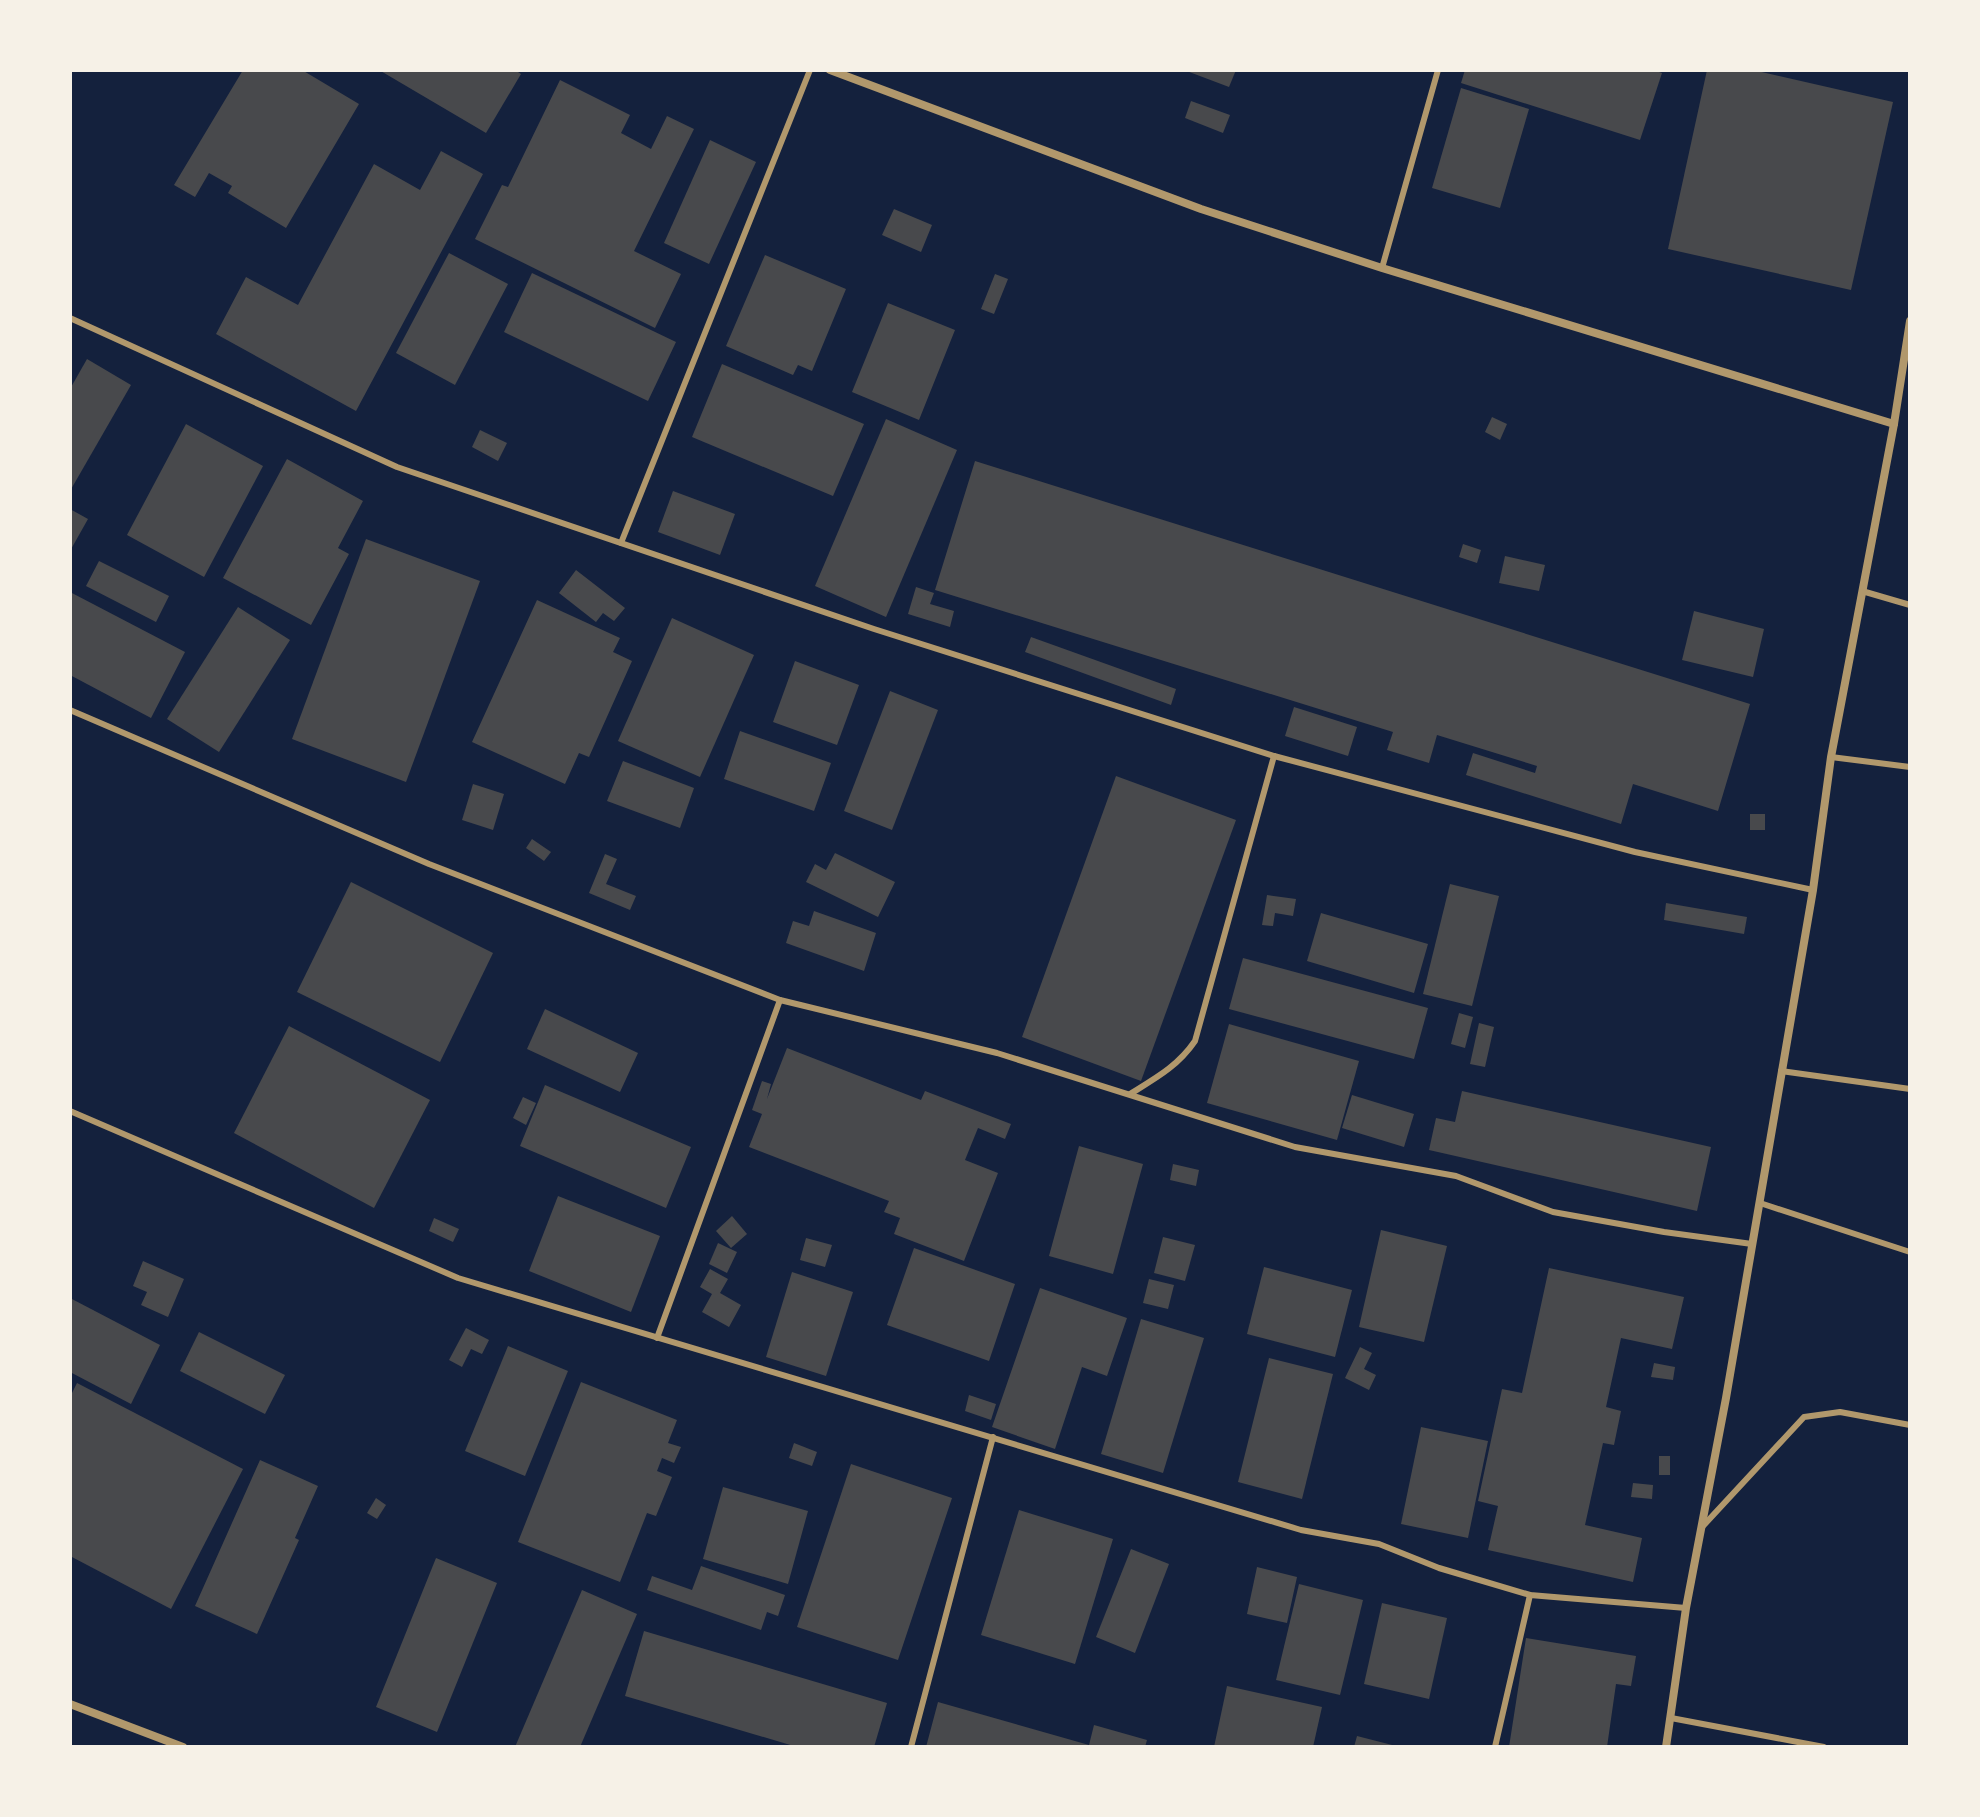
<svg xmlns="http://www.w3.org/2000/svg" width="1980" height="1817" viewBox="0 0 1980 1817" font-family="'Exo 2',sans-serif">
<style>
.building{fill:#48494c}
.lines{fill:none;stroke-linecap:round;stroke-linejoin:round}
.service{stroke:#b1986c;stroke-width:6}
.minor{stroke:#b1986c;stroke-width:8}
</style>
<rect width="100%" height="100%" fill="#14213d"/>
<!-- building -->
<g class="building">
<path d="M243,70h59l57,34 -73,124 -58,-35 4,-7 -23,-13 -14,24 -21,-12z"/>
<path d="M379,70h136l6,4 -35,59z"/>
<path d="M1184,70h52l-7,17z"/>
<path d="M1465,70h188l9,3 -22,67 -179,-57z"/>
<path d="M1707,70h46l140,32 -42,188 -183,-41z"/>
<path d="M560,80l70,35 -9,18 30,16 16,-33 27,13 -60,122 47,23 -26,54 -180,-89 27,-54 6,2z"/>
<path d="M1461,88l68,21 -29,99 -68,-20z"/>
<path d="M1191,101l39,14 -7,18 -38,-15z"/>
<path d="M710,140l46,22 -47,102 -45,-21z"/>
<path d="M441,151l42,23 -127,237 -140,-77 30,-57 52,28 76,-141 46,26z"/>
<path d="M894,209l38,16 -11,27 -39,-17z"/>
<path d="M449,253l59,31 -53,101 -59,-32z"/>
<path d="M765,255l81,34 -34,82 -14,-6 -5,10 -67,-29z"/>
<path d="M532,273l144,69 -28,59 -144,-69z"/>
<path d="M995,274l13,5 -14,35 -13,-5z"/>
<path d="M888,303l67,27 -36,90 -67,-28z"/>
<path d="M87,359l44,26 -61,106v-102z"/>
<path d="M722,364l142,60 -31,72 -141,-59z"/>
<path d="M1492,417l15,7 -7,16 -15,-8z"/>
<path d="M886,419l71,31 -71,167 -71,-31z"/>
<path d="M186,424l77,42 -59,111 -77,-42z"/>
<path d="M480,430l27,13 -9,18 -26,-14z"/>
<path d="M287,459l76,42 -25,47 11,6 -38,71 -88,-47z"/>
<path d="M975,461l775,243 -32,107 -85,-27 -12,40 -155,-49 7,-22 62,20 2,-7 -100,-31 -8,28 -42,-13 6,-18 -458,-142z"/>
<path d="M673,491l62,23 -15,41 -62,-23z"/>
<path d="M70,509l18,10 -18,32z"/>
<path d="M366,539l114,42 -74,201 -114,-43z"/>
<path d="M1463,544l18,6 -4,13 -18,-6z"/>
<path d="M1505,556l40,9 -6,26 -40,-8z"/>
<path d="M99,561l70,35 -13,26 -70,-36z"/>
<path d="M576,570l49,38 -11,13 -11,-8 -7,9 -37,-29z"/>
<path d="M916,587l18,6 -4,11 24,7 -4,16 -42,-13z"/>
<path d="M70,592l115,60 -34,66 -81,-43z"/>
<path d="M537,600l83,38 -7,14 19,9 -43,96 -10,-4 -14,31 -93,-42z"/>
<path d="M238,607l52,33 -71,112 -52,-33z"/>
<path d="M1694,611l70,18 -11,48 -71,-17z"/>
<path d="M672,618l82,37 -54,122 -82,-36z"/>
<path d="M1031,637l145,52 -5,16 -146,-53z"/>
<path d="M795,661l64,24 -22,60 -64,-23z"/>
<path d="M890,691l48,19 -46,120 -48,-19z"/>
<path d="M1294,707l63,20 -9,29 -63,-20z"/>
<path d="M740,731l91,32 -17,48 -90,-32z"/>
<path d="M623,761l71,27 -14,40 -73,-27z"/>
<path d="M1116,776l120,44 -95,261 -119,-44z"/>
<path d="M473,784l31,10 -11,36 -31,-10z"/>
<rect x="1750" y="814" width="15" height="16"/>
<path d="M532,839l19,13 -7,9 -18,-13z"/>
<path d="M835,853l60,29 -17,35 -72,-35 9,-18 11,6z"/>
<path d="M605,854l12,5 -11,25 30,12 -6,14 -41,-17z"/>
<path d="M351,882l142,71 -53,109 -143,-70z"/>
<path d="M1450,884l49,12 -27,110 -49,-12z"/>
<path d="M1267,895l29,4 -3,17 -18,-3 -2,13 -11,-1z"/>
<path d="M1666,903l81,14 -3,17 -80,-14z"/>
<path d="M814,911l62,22 -12,38 -78,-28 7,-22 16,5z"/>
<path d="M1321,913l107,31 -14,49 -107,-32z"/>
<path d="M1243,958l185,50 -14,51 -185,-50z"/>
<path d="M545,1009l93,44 -18,39 -93,-43z"/>
<path d="M1459,1013l14,4 -8,31 -14,-4z"/>
<path d="M1479,1023l15,4 -9,40 -15,-3z"/>
<path d="M1229,1024l130,37 -22,79 -130,-37z"/>
<path d="M289,1026l141,74 -56,108 -140,-75z"/>
<path d="M787,1048l134,52 4,-9 86,33 -6,15 -27,-11 -13,32 33,13 -34,88 -70,-27 6,-16 -16,-6 5,-11 -140,-54 13,-33 -10,-4 10,-29 9,3 -4,15z"/>
<path d="M545,1085l146,62 -25,61 -146,-62z"/>
<path d="M1462,1091l249,56 -14,64 -268,-61 7,-32 19,4z"/>
<path d="M1352,1095l62,19 -10,33 -62,-19z"/>
<path d="M523,1097l13,6 -10,22 -13,-7z"/>
<path d="M1079,1146l64,18 -30,110 -64,-18z"/>
<path d="M1173,1164l26,6 -3,16 -26,-6z"/>
<path d="M558,1196l102,40 -29,76 -102,-41z"/>
<path d="M732,1216l15,18 -16,14 -15,-17z"/>
<path d="M434,1218l25,11 -6,13 -24,-11z"/>
<path d="M1381,1230l66,16 -23,96 -65,-15z"/>
<path d="M1163,1237l32,8 -10,36 -31,-8z"/>
<path d="M806,1238l26,7 -7,22 -25,-7z"/>
<path d="M718,1243l19,9 -10,21 -18,-9z"/>
<path d="M914,1248l101,36 -26,77 -102,-36z"/>
<path d="M143,1261l41,18 -16,38 -27,-12 6,-13 -14,-6z"/>
<path d="M1264,1267l88,23 -17,67 -88,-23z"/>
<path d="M1549,1268l135,29 -12,52 -51,-11 -15,69 15,4 -7,34 -11,-2 -18,82 57,13 -9,44 -145,-32 10,-44 -20,-5 24,-112 20,4z"/>
<path d="M710,1269l18,10 -8,14 21,12 -12,22 -27,-15 10,-18 -12,-7z"/>
<path d="M792,1272l61,20 -27,84 -60,-19z"/>
<path d="M1149,1279l25,6 -6,24 -25,-6z"/>
<path d="M1040,1288l87,30 -20,58 -25,-9 -27,82 -63,-22z"/>
<path d="M70,1298l90,47 -29,59 -61,-32z"/>
<path d="M1141,1319l63,19 -41,135 -62,-19z"/>
<path d="M466,1328l23,12 -7,14 -11,-5 -9,18 -13,-7z"/>
<path d="M199,1332l86,43 -20,39 -85,-43z"/>
<path d="M508,1346l60,25 -43,105 -60,-25z"/>
<path d="M1360,1347l12,6 -8,16 12,6 -7,15 -24,-12z"/>
<path d="M1269,1358l64,16 -31,125 -64,-17z"/>
<path d="M1654,1363l21,4 -2,13 -22,-3z"/>
<path d="M581,1382l96,38 -9,23 13,4 -7,16 -12,-5 -5,13 15,6 -16,39 -9,-3 -27,69 -102,-40z"/>
<path d="M77,1383l166,86 -72,140 -101,-53v-159z"/>
<path d="M969,1395l27,9 -5,16 -26,-9z"/>
<path d="M1421,1427l67,14 -20,97 -67,-14z"/>
<path d="M794,1443l23,9 -5,14 -23,-8z"/>
<rect x="1659" y="1456" width="11" height="19"/>
<path d="M260,1460l58,26 -23,52 4,2 -42,94 -62,-28z"/>
<path d="M851,1464l101,34 -54,162 -101,-33z"/>
<path d="M1633,1483l20,2 -1,14 -21,-2z"/>
<path d="M723,1487l85,24 -20,73 -85,-25z"/>
<path d="M376,1498l10,7 -9,14 -10,-6z"/>
<path d="M1019,1510l94,29 -38,125 -94,-29z"/>
<path d="M1131,1549l38,15 -34,89 -39,-16z"/>
<path d="M436,1558l61,25 -60,149 -61,-25z"/>
<path d="M701,1566l84,29 -7,21 -11,-4 -6,18 -114,-40 5,-14 40,14z"/>
<path d="M1257,1567l40,10 -10,46 -40,-9z"/>
<path d="M1299,1584l64,16 -23,95 -64,-15z"/>
<path d="M582,1590l55,24 -57,133h-65z"/>
<path d="M1382,1603l65,15 -18,81 -65,-15z"/>
<path d="M644,1631l243,72 -13,44h-77l-172,-51z"/>
<path d="M1526,1638l110,18 -5,30 -15,-2 -9,63h-98z"/>
<path d="M1227,1686l95,21 -9,40h-99z"/>
<path d="M938,1702l151,43 5,-20 53,15 -2,7h-219z"/>
<path d="M1357,1736l39,10v1h-42z"/>
</g>
<g class="lines">
<!-- service -->
<g class="service">
<path d="M1382,268l56,-198"/>
<path d="M70,318l327,149 477,162 400,127 361,96 178,38"/>
<path d="M621,543l189,-473"/>
<path d="M1862,591l48,14"/>
<path d="M70,710l359,154 351,136 217,53 298,94 161,29 97,36 111,20 88,12"/>
<path d="M1831,757l79,10"/>
<path d="M1781,1071l129,18"/>
<path d="M1130,1094c26,-16 48,-28 65,-53l79,-285"/>
<path d="M70,1111l388,167 843,252 78,14 60,24 91,27 156,13"/>
<path d="M1760,1203l150,49"/>
<path d="M657,1338l123,-338"/>
<path d="M1703,1526l101,-109 36,-5 70,13"/>
<path d="M1671,1718l153,29"/>
<path d="M911,1747l82,-310"/>
<path d="M1495,1747l35,-152"/>
</g>
<!-- minor -->
<g class="minor">
<path d="M830,70l371,139 181,59 512,156"/>
<path d="M70,1704l113,43"/>
<path d="M1666,1747l20,-139 40,-210 87,-508 18,-133 63,-333 16,-103"/>
</g>
</g>
<!-- border -->
<rect width="1980" height="1817" fill="none" stroke="#f6f1e7" stroke-width="144"/>
</svg>
